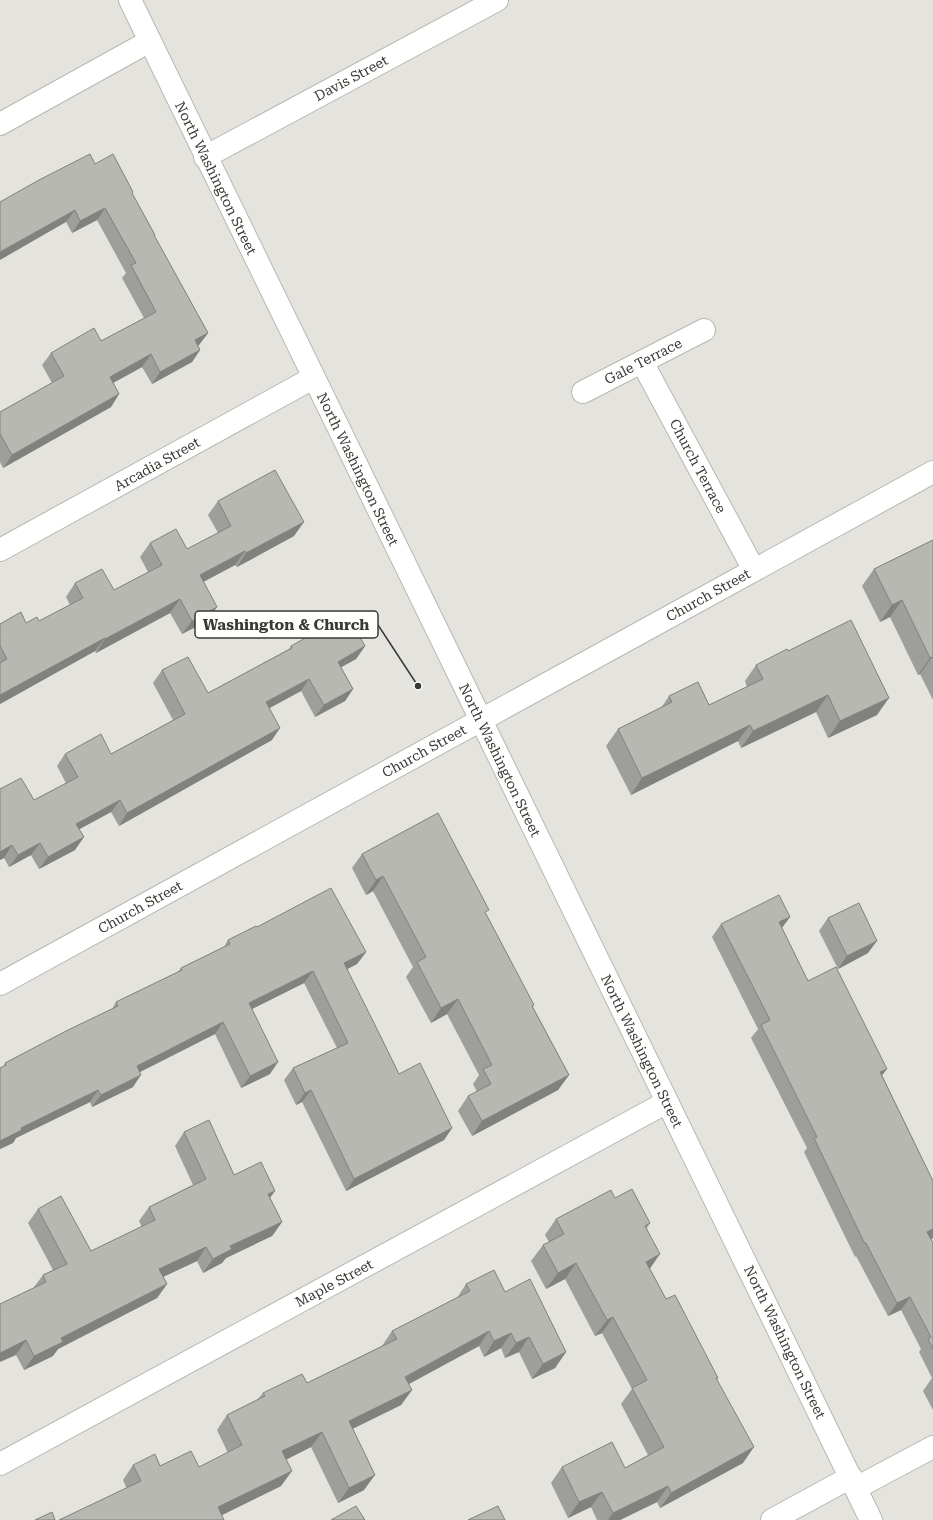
<svg xmlns="http://www.w3.org/2000/svg" width="933" height="1520" viewBox="0 0 933 1520" font-family="'Roboto Serif',serif">
<style>
.lines{fill:none;stroke-linecap:round;stroke-linejoin:round}
.minor-casing{stroke:#b8b7b2;stroke-width:24}
.minor{stroke:#fff;stroke-width:22}
.wall{fill:#9e9e9a}
.shaded-wall{fill:#81817d}
.building{fill:#b8b8b3;stroke:#81817d}
.labels{text-anchor:middle;stroke-width:3.5;stroke-linejoin:round;paint-order:stroke}
.street-label{font-size:14px;fill:#393937;stroke:#fffffe}
.leader{fill:none;stroke:#393937;stroke-width:1.5}
.callout-dot{fill:#393937;stroke:#fffffe;stroke-width:1.5}
.callout{fill:#fffffe;stroke:#393937;stroke-width:1.5}
.callout-label{font-size:15px;text-anchor:middle;font-weight:bold;fill:#393937}
</style>
<rect width="100%" height="100%" fill="#e4e3de"/>
<g class="lines">
<defs>
<g id="minor">
<path d="M130,0l741,1520"/>
<path d="M0,124l150,-83"/>
<path d="M205,157l292,-157"/>
<path d="M642,362l112,208"/>
<path d="M583,392l121,-62"/>
<path d="M0,550l313,-172"/>
<path d="M0,984l933,-512"/>
<path d="M0,1464l667,-362"/>
<path d="M856,1488l77,-41"/>
<path d="M772,1520l79,-43"/>
</g>
</defs>
<!-- minor casing -->
<use href="#minor" class="minor-casing"/>
<!-- minor -->
<use href="#minor" class="minor"/>
</g>
<!-- wall -->
<g class="wall">
<path d="M95,164l37,30 23,41 -1,1 54,97 -10,13 2,4 -8,12 -40,22 -10,-17 -29,16 6,11 -8,13 -108,61 -3,-6v-50l52,-29 -10,-18 9,-12 50,-12 43,-23 -22,-40 4,-5 -29,-53 -25,13 -6,-11z"/>
<path d="M218,501l76,35 -57,31 -2,-2 -32,17 4,39 -25,13 -12,-21 -74,40 -1,-2 -95,53v-80l26,-1 13,-2 31,-16 -4,-8 9,-14 39,7 34,-18 -8,-15 10,-14 37,6 31,-16 -10,-18z"/>
<path d="M933,540v160l-13,-26 -2,1 -28,-58 -10,5 -18,-36 12,-17z"/>
<path d="M291,646h74l-9,13 -15,8 12,22 -8,12 -30,16 -14,-26 -31,17 2,32 -153,86 -8,-14 -32,17 -4,21 -36,19 -8,-14 -22,12 -5,-9 -4,2v-71l34,11 32,-17 -9,-17 8,-12h46l62,-34 -20,-37 9,-13 46,23 81,-44z"/>
<path d="M788,651l89,64 -49,23 -12,-26 -75,36 -3,-7 -107,54 -25,-49 12,-17 43,-21 8,-12 40,9 38,-18 -2,-6 11,-16z"/>
<path d="M362,854l124,61 47,92 36,68 -11,15 -86,46 -14,-25 10,-15 9,-4 -4,-8 6,-9 -32,-61 -16,9 -25,-46 7,-10 -40,-76 -7,4 -14,-27z"/>
<path d="M790,917l-8,11 26,53 74,94 51,106v57l-2,1 2,4v167l-10,-19 9,-13 -13,-26 2,-3 -20,-39 -13,6 -32,-60 -1,1 -51,-105 3,-4 -56,-110 7,-9 -46,-92 9,-13z"/>
<path d="M828,918l40,35 -30,16 -19,-38z"/>
<path d="M257,927l109,25 -9,12 -10,5 52,105 53,54 -8,12 -98,51 -44,-89 -6,3 -12,-25 9,-12 44,-20 -33,-65 -52,26 18,65 -29,14 -26,-54 -75,38 -7,15 -41,20 -2,-5 -74,36 -3,5 -13,6v-81l3,-1 2,-4 107,-54 4,-7 62,-30 3,-4 43,-21 4,-7z"/>
<path d="M184,1132l50,43 36,23 12,24 -10,14 -46,22 -4,5 -19,10 -6,-12 -34,16 4,7 -10,14 -99,51 -5,7 -29,14 -8,-15 18,-68 9,-12 10,-5 -25,-47 10,-14 53,42 51,-24 -3,-6 10,-14 44,-22 -18,-39z"/>
<path d="M615,1198l35,25 -3,5 3,41 16,30 52,79 -1,1 26,84 -83,45 -3,-6 -37,18h-23l-6,-13 -23,11 -17,-35 11,-16 63,1 23,-13 -27,-51 11,-15 -30,-56 -7,3 -30,-57 -19,10 -15,-28 12,-16 6,-3 -4,-7 11,-16z"/>
<path d="M466,1284l39,8 61,60 -11,16 -23,11 -13,-27 -14,6 -4,-10 -17,9 -5,-11 -70,38 3,6 -11,15 -49,24 12,61 -26,13 -27,-56 -25,12 -5,27 -59,29 -96,-28 -3,-7 10,-15 66,2 29,-14 -11,-23 10,-15 31,-16 5,-6 44,-10 75,-37 10,-15 65,-33z"/>
</g>
<!-- shaded-wall -->
<g class="shaded-wall">
<path d="M105,208l-8,12 -25,13 8,-12z"/>
<path d="M75,210l-9,12 -66,38v-8z"/>
<path d="M208,333l-9,12 -13,7 9,-12z"/>
<path d="M200,350l-8,12 -40,22 8,-12z"/>
<path d="M151,354l-9,13 -40,22 8,-12z"/>
<path d="M119,394l-8,13 -108,61 9,-13z"/>
<path d="M304,522l-10,14 -57,31 9,-14z"/>
<path d="M245,551l-10,14 -45,24 10,-14z"/>
<path d="M180,599l-10,14 -74,40 9,-14z"/>
<path d="M902,600l-12,17 -10,5 12,-17z"/>
<path d="M217,607l-10,14 -25,13 10,-13z"/>
<path d="M105,638l-10,13 -95,53v-9z"/>
<path d="M365,646l-9,13 -27,15 9,-12z"/>
<path d="M932,657l-12,17 -2,1 12,-17z"/>
<path d="M309,679l-8,12 -43,23 8,-12z"/>
<path d="M353,689l-8,12 -30,16 9,-12z"/>
<path d="M828,695l-12,17 -75,36 12,-17z"/>
<path d="M889,698l-12,17 -49,23 12,-17z"/>
<path d="M750,725l-12,16 -107,54 11,-17z"/>
<path d="M280,728l-8,12 -153,86 8,-13z"/>
<path d="M120,800l-9,12 -44,24 9,-12z"/>
<path d="M84,837l-9,13 -36,19 9,-12z"/>
<path d="M40,843l-9,12 -22,12 9,-12z"/>
<path d="M12,845l-8,13 -4,2v-8z"/>
<path d="M383,876l-10,15 -7,4 10,-15z"/>
<path d="M790,917l-10,13 -1,-8z"/>
<path d="M877,941l-9,12 -30,16 9,-13z"/>
<path d="M366,952l-9,12 -21,11 8,-12z"/>
<path d="M313,971l-9,12 -64,32 9,-12z"/>
<path d="M458,999l-11,15 -16,9 10,-15z"/>
<path d="M223,1022l-8,12 -87,44 9,-12z"/>
<path d="M278,1062l-8,12 -29,14 9,-12z"/>
<path d="M887,1069l-10,13 3,-10z"/>
<path d="M141,1075l-8,12 -41,20 9,-12z"/>
<path d="M569,1075l-11,15 -86,46 10,-15z"/>
<path d="M98,1090l-8,12 -74,36 -3,5 -13,6v-8l21,-13z"/>
<path d="M311,1090l-9,12 -6,3 9,-12z"/>
<path d="M452,1128l-8,12 -98,51 8,-12z"/>
<path d="M275,1191l-10,14 3,-11z"/>
<path d="M282,1222l-10,14 -46,22 -4,5 -19,10 10,-14 17,-13z"/>
<path d="M933,1229v9l-15,7 9,-13z"/>
<path d="M206,1247l-9,14 -47,22 9,-14z"/>
<path d="M660,1254l-11,16 -3,-8z"/>
<path d="M576,1263l-11,16 -19,10 12,-16z"/>
<path d="M167,1284l-10,14 -99,51 -5,7 -29,14 10,-14 27,-18z"/>
<path d="M910,1297l-9,13 -13,6 9,-13z"/>
<path d="M613,1317l-11,16 -7,3 12,-16z"/>
<path d="M489,1331l-10,15 -85,46 11,-15z"/>
<path d="M511,1333l-10,15 -17,9 10,-16z"/>
<path d="M529,1337l-10,15 -14,6 11,-15z"/>
<path d="M26,1340l-10,15 -16,7v-9z"/>
<path d="M566,1352l-11,16 -23,11 11,-15z"/>
<path d="M412,1390l-11,15 -63,31 11,-15z"/>
<path d="M322,1432l-11,15 -39,20 10,-16z"/>
<path d="M754,1447l-11,16 -83,45 11,-15z"/>
<path d="M292,1471l-11,15 -69,34 6,-13z"/>
<path d="M375,1475l-11,15 -26,13 11,-15z"/>
<path d="M668,1486l-11,16 -37,18h-12l5,-7z"/>
<path d="M602,1492l-11,15 -23,11 11,-16z"/>
</g>
<!-- building -->
<g class="building">
<path d="M90,154l5,10 18,-10 20,38 -1,1 23,42h-1l54,98 -13,7 5,10 -40,22 -9,-18 -41,23 9,17 -107,61 -12,-21v-22l64,-36 -13,-23 43,-25 7,13 55,-29 -25,-47 5,-2 -31,-55 -25,13 -5,-11 -75,42v-50l39,-22z"/>
<path d="M275,470l29,52 -58,31 -1,-2 -45,24 17,32 -25,14 -12,-22 -75,40v-1l-105,57v-32l7,-4 -7,-13v-22l21,-12 5,11 11,-6 2,4 44,-23 -8,-15 27,-14 12,21 48,-25 -12,-22 26,-14 11,20 44,-23 -13,-25z"/>
<path d="M933,540v118l-1,-1 -2,1 -28,-58 -10,5 -18,-36z"/>
<path d="M347,615l18,31 -27,16 15,27 -29,16 -15,-26 -43,23 14,26 -153,85 -7,-13 -44,24 8,13 -36,20 -8,-14 -22,12 -6,-10 -12,7v-63l21,-11 13,22 44,-23 -13,-23 36,-20 10,20 74,-40 -23,-44 26,-13 20,36 84,-45 -1,-2z"/>
<path d="M851,620l38,78 -49,23 -12,-26 -75,36 -3,-6 -108,53 -24,-49 54,-27 -3,-6 29,-14 11,23 54,-26 -7,-14 31,-16 1,2z"/>
<path d="M438,813l51,97 -4,2 49,93 -2,1 37,69 -87,46 -14,-25 23,-12 -8,-15 9,-4 -34,-66 -17,9 -24,-46 9,-5 -43,-81 -7,4 -14,-26z"/>
<path d="M331,888l35,64 -22,11 30,60 25,51 21,-11 32,65 -98,51 -43,-89 -6,3 -12,-25 55,-25 -35,-72 -64,32 29,59 -28,14 -27,-54 -86,44 4,9 -40,20 -3,-5 -77,38 1,2 -22,11v-73l6,-3 -1,-2 63,-33 50,-24 -2,-4 66,-32 -1,-2 49,-24 -2,-4 28,-14 1,1z"/>
<path d="M779,895l11,22 -11,5 29,59 28,-14 51,102 -7,3 53,109v48l-6,3 6,11v106l-5,-10 3,-2 -21,-40 -13,6 -31,-60 -1,1 -51,-106 3,-1 -56,-112 9,-5 -49,-96z"/>
<path d="M859,903l18,38 -30,15 -19,-38z"/>
<path d="M209,1120l25,55 27,-13 14,29 -7,3 14,28 -52,24 2,3 -19,10 -7,-12 -47,22 8,15 -106,54 2,4 -29,14 -8,-16 -26,13v-49l46,-22 -3,-7 24,-11 -29,-55 23,-13 30,55 64,-31 -6,-13 57,-28 -22,-47z"/>
<path d="M632,1189l18,34 -5,3 15,28 -14,8 20,37 9,-4 43,83h-2l38,69 -83,46 -3,-7 -55,27 -11,-21 -23,10 -17,-35 50,-25 13,26 39,-21 -32,-59 15,-8 -34,-63 -6,3 -31,-57 -18,10 -15,-28 21,-11 -8,-15 55,-29 4,8z"/>
<path d="M494,1270l11,22 25,-13 36,73 -23,12 -14,-27 -13,6 -5,-10 -17,8 -5,-10 -84,46 7,13 -63,31 26,54 -26,13 -27,-56 -40,19 10,20 -74,36 6,13h-165l82,-39 -8,-16 22,-11 5,12 31,-15 8,16 43,-22 -15,-30 38,-19 -2,-3 39,-19 5,9 90,-44 -5,-8 78,-40 -4,-7z"/>
<path d="M356,1506l9,14h-34z"/>
<path d="M498,1506l7,14h-37z"/>
<path d="M52,1512l3,8h-20z"/>
</g>
<g class="labels">
<!-- street labels -->
<g class="street-label">
<text transform="translate(351 78) rotate(-28)" y="5">Davis Street</text>
<text transform="translate(216 178) rotate(64)" y="5">North Washington Street</text>
<text transform="translate(643 361) rotate(-27)" y="5">Gale Terrace</text>
<text transform="translate(157 464) rotate(-29)" y="5">Arcadia Street</text>
<text transform="translate(698 466) rotate(62)" y="5">Church Terrace</text>
<text transform="translate(358 469) rotate(64)" y="5">North Washington Street</text>
<text transform="translate(708 595) rotate(-29)" y="5">Church Street</text>
<text transform="translate(424 751) rotate(-29)" y="5">Church Street</text>
<text transform="translate(500 760) rotate(64)" y="5">North Washington Street</text>
<text transform="translate(140 907) rotate(-29)" y="5">Church Street</text>
<text transform="translate(642 1051) rotate(64)" y="5">North Washington Street</text>
<text transform="translate(334 1283) rotate(-28)" y="5">Maple Street</text>
<text transform="translate(785 1342) rotate(64)" y="5">North Washington Street</text>
</g>
</g>
<!-- callouts -->
<path class="leader" d="M418 686L378 625"/>
<circle class="callout-dot" cx="418" cy="686" r="4"/>
<rect class="callout" x="195" y="611" width="183" height="27" rx="4"/>
<g class="callout-label">
<text x="286" y="630">Washington &amp; Church</text>
</g>
</svg>
